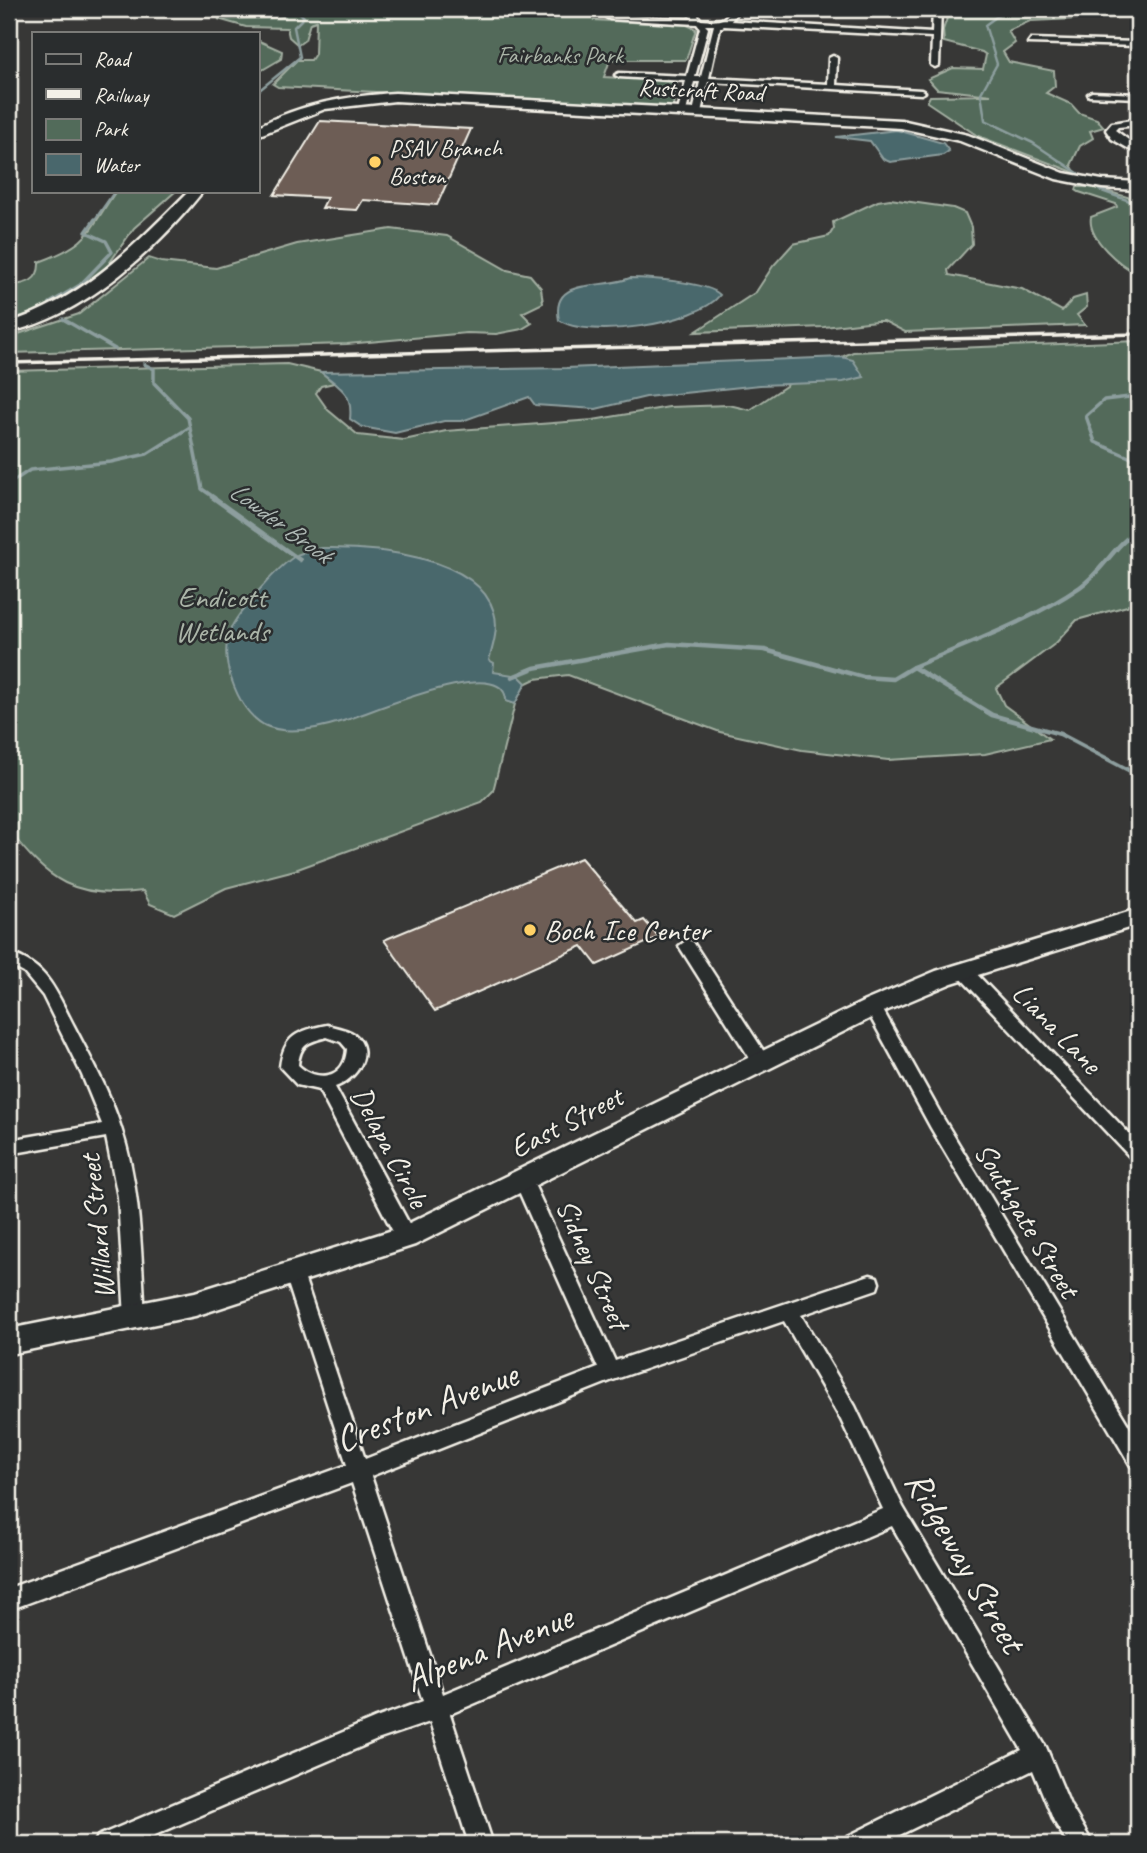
<svg xmlns="http://www.w3.org/2000/svg" width="1147" height="1853" viewBox="0 0 1147 1853" font-family="Caveat,sans-serif">
<style>
.green{fill:#526b5a;stroke:#a3aea1;stroke-width:2}
.water{fill:#49676c;stroke:#8d9e9e;stroke-width:2}
.lines{fill:none;stroke-linecap:round;stroke-linejoin:round}
.stream-far2{stroke:#8d9e9e;stroke-width:2.5}
.stream-far1{stroke:#8d9e9e;stroke-width:3.5}
.stream{stroke:#8d9e9e;stroke-width:4.5}
.building{fill:#6d5d55;stroke:#f4f1e8;stroke-width:2}
.street-casing{stroke:#f4f1e8;stroke-width:5}
.secondary-casing{stroke:#f4f1e8;stroke-width:5}
.street{fill:#2a2d2e;fill-rule:evenodd}
.secondary{fill:#2a2d2e;fill-rule:evenodd}
.rail{stroke:#f4f1e8;stroke-width:3.5}
.poi-dot{fill:#ffd166;stroke:#2a2d2e;stroke-width:2.5}
.labels{text-anchor:middle;stroke-width:5;stroke-linejoin:round;paint-order:stroke}
.far-park-label{font-size:24px;fill:#abb5a8;stroke:#2a2d2e}
.far-street-label{font-size:24px;fill:#f4f1e8;stroke:#2a2d2e}
.far-poi-label{font-size:24px;fill:#f4f1e8;stroke:#2a2d2e;text-anchor:start}
.far-water-label{font-size:26px;font-style:italic;fill:#b0bab6;stroke:#2a2d2e}
.park-label{font-size:30px;fill:#abb5a8;stroke:#2a2d2e}
.poi-label{font-size:30px;fill:#f4f1e8;stroke:#2a2d2e;text-anchor:start}
.street-label{font-size:30px;fill:#f4f1e8;stroke:#2a2d2e}
.near-street-label{font-size:37px;fill:#f4f1e8;stroke:#2a2d2e}
</style>
<rect width="100%" height="100%" fill="#373736"/>
<filter id="ink" filterUnits="userSpaceOnUse"><feTurbulence type="fractalNoise" baseFrequency=".0143" numOctaves="2"/><feDisplacementMap in="SourceGraphic" scale="14" xChannelSelector="R" yChannelSelector="G"/><feConvolveMatrix kernelMatrix="1 2 1 2 8 2 1 2 1" color-interpolation-filters="sRGB"/></filter>
<g filter="url(#ink)">
<!-- green -->
<g class="green">
<path d="M265,9h333l-4,11 93,5 9,4 -10,31h-76l-6,17 73,4 -4,26 -395,-20 -5,-3 24,-24h14l4,-6 1,-33 -6,2 -5,17 -7,5 -9,-8 -2,-9 -41,-1 -28,-8 68,-2z"/>
<path d="M950,9h175l-1,7 -4,1 -90,4 -22,10 7,12 -12,9 6,10 45,9 1,15 -9,7 25,11 8,9 18,6 7,8 -14,4 3,7 -13,8 -9,19 5,8 -98,-37 -51,-34 3,-6 61,-1 -54,-6 -9,-10 25,-11 30,1 3,-14 -4,-3 -38,-10 -1,-12z"/>
<path d="M257,40l25,11 -1,8 -24,14z"/>
<path d="M1077,187h15l46,13v74c-17,-8 -51,-35 -47,-57l26,-10 -1,-3 -37,-12 -3,-2z"/>
<path d="M116,191h60l-42,37 -26,37 -24,23 -40,22 -35,10v-34c16,-2 31,-4 30,-24 52,-19 48,-29 77,-71z"/>
<path d="M890,199l63,9 12,5 6,14 1,17 -24,26 1,5 73,14 40,22 11,-12 13,-4 1,12 -10,8 8,10 -180,7 -21,-11h-8l-52,6 -129,5 61,-40 17,-26 20,-22 36,-8 5,-8 -1,-6 45,-21z"/>
<path d="M391,229l56,7 60,34 23,5 11,13 2,15 -21,10 10,10 -10,6 -26,5 -29,-1 -120,11 -338,9v-16l70,-23 70,-56 12,4 55,6 81,-24z"/>
<path d="M1138,341v255l-11,10 -50,14 -21,23 -60,45 8,17 46,34 -65,15 -97,6 -86,-10 -82,-18 -152,-57 -33,4 -29,14v8l9,3 -22,87 -11,11 -187,68 -69,18 -52,26 -24,-10 -7,-13c-68,9 -95,-10 -134,-61v-459l278,-7 34,8 13,11 -13,3 -5,7 12,17 30,25 46,5 42,-9 147,-11 76,-13 60,-2 21,5 57,-38 46,-20z"/>
</g>
<!-- water -->
<g class="water">
<path d="M897,130l46,13 6,8 -6,4 -53,7 -7,-3 -13,-18 -34,-4z"/>
<path d="M630,278c18,0 79,4 90,17 -22,29 -132,45 -161,25 -9,-44 43,-30 71,-42z"/>
<path d="M842,357l11,3 11,17 -21,5 -83,3 -114,12 -50,12 -61,-4 -6,-8 -67,24h-18l-49,12 -33,-6 -12,-8c3,-27 -10,-31 -29,-47l245,-4z"/>
<path d="M322,548c50,-1 155,7 172,64 5,15 -1,34 -5,48l5,3 -1,9 26,4 7,7 -11,21 -9,-3c0,-49 -138,13 -163,20 -22,7 -57,15 -79,4 -18,-10 -27,-29 -33,-47 -6,-17 -7,-35 1,-52 10,-18 47,-61 65,-71 8,-4 16,-5 25,-7z"/>
</g>
<g class="lines">
<!-- stream-far2 -->
<g class="stream-far2">
<path d="M1007,9l-22,16 12,39 -16,29 4,27 48,23 45,30"/>
<path d="M257,92l43,-35 -6,-30 10,-10 -8,-8"/>
<path d="M1099,190l39,14"/>
<path d="M94,221l21,-30"/>
</g>
<!-- stream-far1 -->
<g class="stream-far1">
<path d="M50,303l30,-18 32,-33 -6,-11 -20,-9 9,-13"/>
<path d="M63,319l52,30"/>
<path d="M144,364l10,5v14l34,35 14,71 13,9"/>
<path d="M1138,396l-34,4 -18,16 9,26 43,19"/>
<path d="M9,484l21,-14 81,-8 36,-8 43,-27"/>
</g>
<!-- stream -->
<g class="stream">
<path d="M212,497l88,63"/>
<path d="M1138,530c-24,15 -35,41 -58,57 -51,35 -111,56 -167,80l79,48 68,19 78,41"/>
<path d="M512,677l22,-9 135,-24 96,6 98,27 30,2 20,-12"/>
</g>
</g>
<!-- building -->
<g class="building">
<path d="M320,121l151,8 -34,76 -74,-5 -6,10 -35,-2 5,-10 -53,-3z"/>
<path d="M581,858l56,65 7,-3 15,17 -62,28 -15,-19 -147,65 -51,-71z"/>
</g>
<g class="lines">
<defs>
<g id="street">
<path d="M691,9h8l-1,7 3,4c15,1 23,3 30,-11h8l-8,12 201,12 1,-24h8l-2,56 -4,2 -4,-2 1,-28 -208,-11 -4,2 -11,50 119,6 1,-26 4,-2 4,2 -1,27 85,5 4,2 -4,2 -213,-12 -7,30 -4,3 -4,-3 7,-30h-6l-8,29 -4,3 -4,-3 8,-30 -67,-4 -4,-2 4,-2 68,3 13,-48 -3,-4 -87,-5 -4,-2 4,-2 83,4 -3,-3zM705,25h9l-13,52h-6l13,-49z"/>
<path d="M1031,39l107,3v4l-110,-3z"/>
<path d="M1092,92l46,2v4l-49,-2 -1,-2z"/>
<path d="M1138,119v6l-20,2 -3,3 23,17v7l-26,-15 -6,-9 6,-7z"/>
<path d="M687,940l6,2 75,116 2,5 -2,5h-12l-77,-122z"/>
<path d="M9,953c39,12 47,39 65,73 17,33 36,66 47,102 20,60 20,126 24,190l-3,6 -7,2 -7,-2 -3,-6 -7,-121 -12,-60 -97,17v-14l93,-16 -20,-49 -39,-79 -19,-23 -15,-8z"/>
<path d="M964,965l6,2 168,176v18l-6,-2 -174,-184 -2,-4 2,-4z"/>
<path d="M873,1001l6,2 64,115 195,323v28l-7,-3 -200,-338 -66,-121 2,-4z"/>
<path d="M327,1025c8,2 20,4 27,9 22,18 2,46 -19,53l78,144 2,6 -2,6 -7,2 -7,-2 -80,-153 -22,-5 -17,-18c4,-32 18,-36 47,-42zM327,1037l14,5 6,7c-2,30 -30,34 -49,16 2,-21 10,-23 29,-28z"/>
<path d="M523,1173l6,2 3,5 83,181 255,-86 7,2 2,6 -2,6 -76,26 54,91 48,101 143,240 24,58 23,39h-25l-14,-23 -21,-51 -152,74h-37l4,-8 174,-86 -130,-224 -442,188 43,130h-24l-39,-122 -53,18 -243,104h-40l4,-8 278,-118 47,-17 -71,-218 -343,127v-22l338,-123 -62,-191 2,-6 7,-2 7,2 2,6 62,185 233,-91 -84,-188 3,-5zM784,1321l57,99 42,89 -440,185 -72,-218 242,-96z"/>
</g>
<g id="secondary">
<path d="M395,93l506,27 67,15 96,38 38,7 36,2v8l-36,-2 -46,-9 -96,-38 -59,-13 -506,-27 -70,8 -68,27v-9c43,-23 90,-31 138,-34z"/>
<path d="M189,191h14c-47,59 -119,125 -194,141v-9c78,-27 123,-75 180,-132z"/>
<path d="M1138,909v16l-186,58 -71,30 -466,232 -220,71 -186,38v-25l186,-37 204,-64 466,-227 71,-30z"/>
</g>
</defs>
<!-- street casing -->
<use href="#street" class="street-casing"/>
<!-- secondary casing -->
<use href="#secondary" class="secondary-casing"/>
<!-- street -->
<use href="#street" class="street"/>
<!-- secondary -->
<use href="#secondary" class="secondary"/>
<!-- rail -->
<path class="rail" d="M9,363l1129,-29"/>
</g>
</g>
<!-- markers -->
<g class="poi-dot">
<circle cx="375" cy="162" r="7"/>
<circle cx="530" cy="930" r="7"/>
</g>
<g class="labels">
<!-- far-park labels -->
<g class="far-park-label">
<text x="560" y="63">Fairbanks Park</text>
</g>
<!-- far-street labels -->
<g class="far-street-label">
<text transform="translate(701 90) rotate(3)" y="8">Rustcraft Road</text>
</g>
<!-- far-poi labels -->
<g class="far-poi-label">
<text x="389" y="156">PSAV Branch<tspan x="389" dy="28">Boston</tspan></text>
</g>
<!-- far-water labels -->
<g class="far-water-label">
<text transform="translate(281 522) rotate(36)" y="9">Lowder Brook</text>
</g>
<!-- park labels -->
<g class="park-label">
<text x="222" y="607">Endicott<tspan x="222" dy="34">Wetlands</tspan></text>
</g>
<!-- poi labels -->
<g class="poi-label">
<text x="544" y="940">Boch Ice Center</text>
</g>
<!-- street labels -->
<g class="street-label">
<text transform="translate(1057 1028) rotate(46)" y="10">Liana Lane</text>
<text transform="translate(566 1122) rotate(-27)" y="10">East Street</text>
<text transform="translate(390 1147) rotate(62)" y="10">Delapa Circle</text>
<text transform="translate(1027 1220) rotate(59)" y="10">Southgate Street</text>
<text transform="translate(97 1227) rotate(-96)" y="10">Willard Street</text>
<text transform="translate(593 1264) rotate(66)" y="10">Sidney Street</text>
</g>
<!-- near-street labels -->
<g class="near-street-label">
<text transform="translate(426 1406) rotate(-21)" y="13">Creston Avenue</text>
<text transform="translate(966 1561) rotate(60)" y="13">Ridgeway Street</text>
<text transform="translate(488 1647) rotate(-22)" y="13">Alpena Avenue</text>
</g>
</g>
<!-- margin -->
<rect width="1147" height="1853" fill="none" stroke="#2a2d2e" stroke-width="35"/>
<rect x="18" y="18" width="1112" height="1818" fill="none" stroke="#f4f1e8" stroke-width="2.5" filter="url(#ink)"/>
<!-- legend -->
<rect x="32" y="32" width="228" height="161" fill="#2a2d2e" stroke="#7b7b78" stroke-width="2"/>
<rect x="46" y="54" width="35" height="10" fill="#2a2d2e" stroke="#7b7b78" stroke-width="2"/>
<text x="94" y="66" font-size="21" fill="#f4f1e8">Road</text>
<rect x="46" y="89" width="35" height="10" fill="#f4f1e8" stroke="#7b7b78" stroke-width="2"/>
<text x="94" y="102" font-size="21" fill="#f4f1e8">Railway</text>
<rect x="46" y="119" width="35" height="21" fill="#526b5a" stroke="#7b7b78" stroke-width="2"/>
<text x="94" y="136" font-size="21" fill="#f4f1e8">Park</text>
<rect x="46" y="154" width="35" height="21" fill="#49676c" stroke="#7b7b78" stroke-width="2"/>
<text x="94" y="172" font-size="21" fill="#f4f1e8">Water</text>
</svg>
